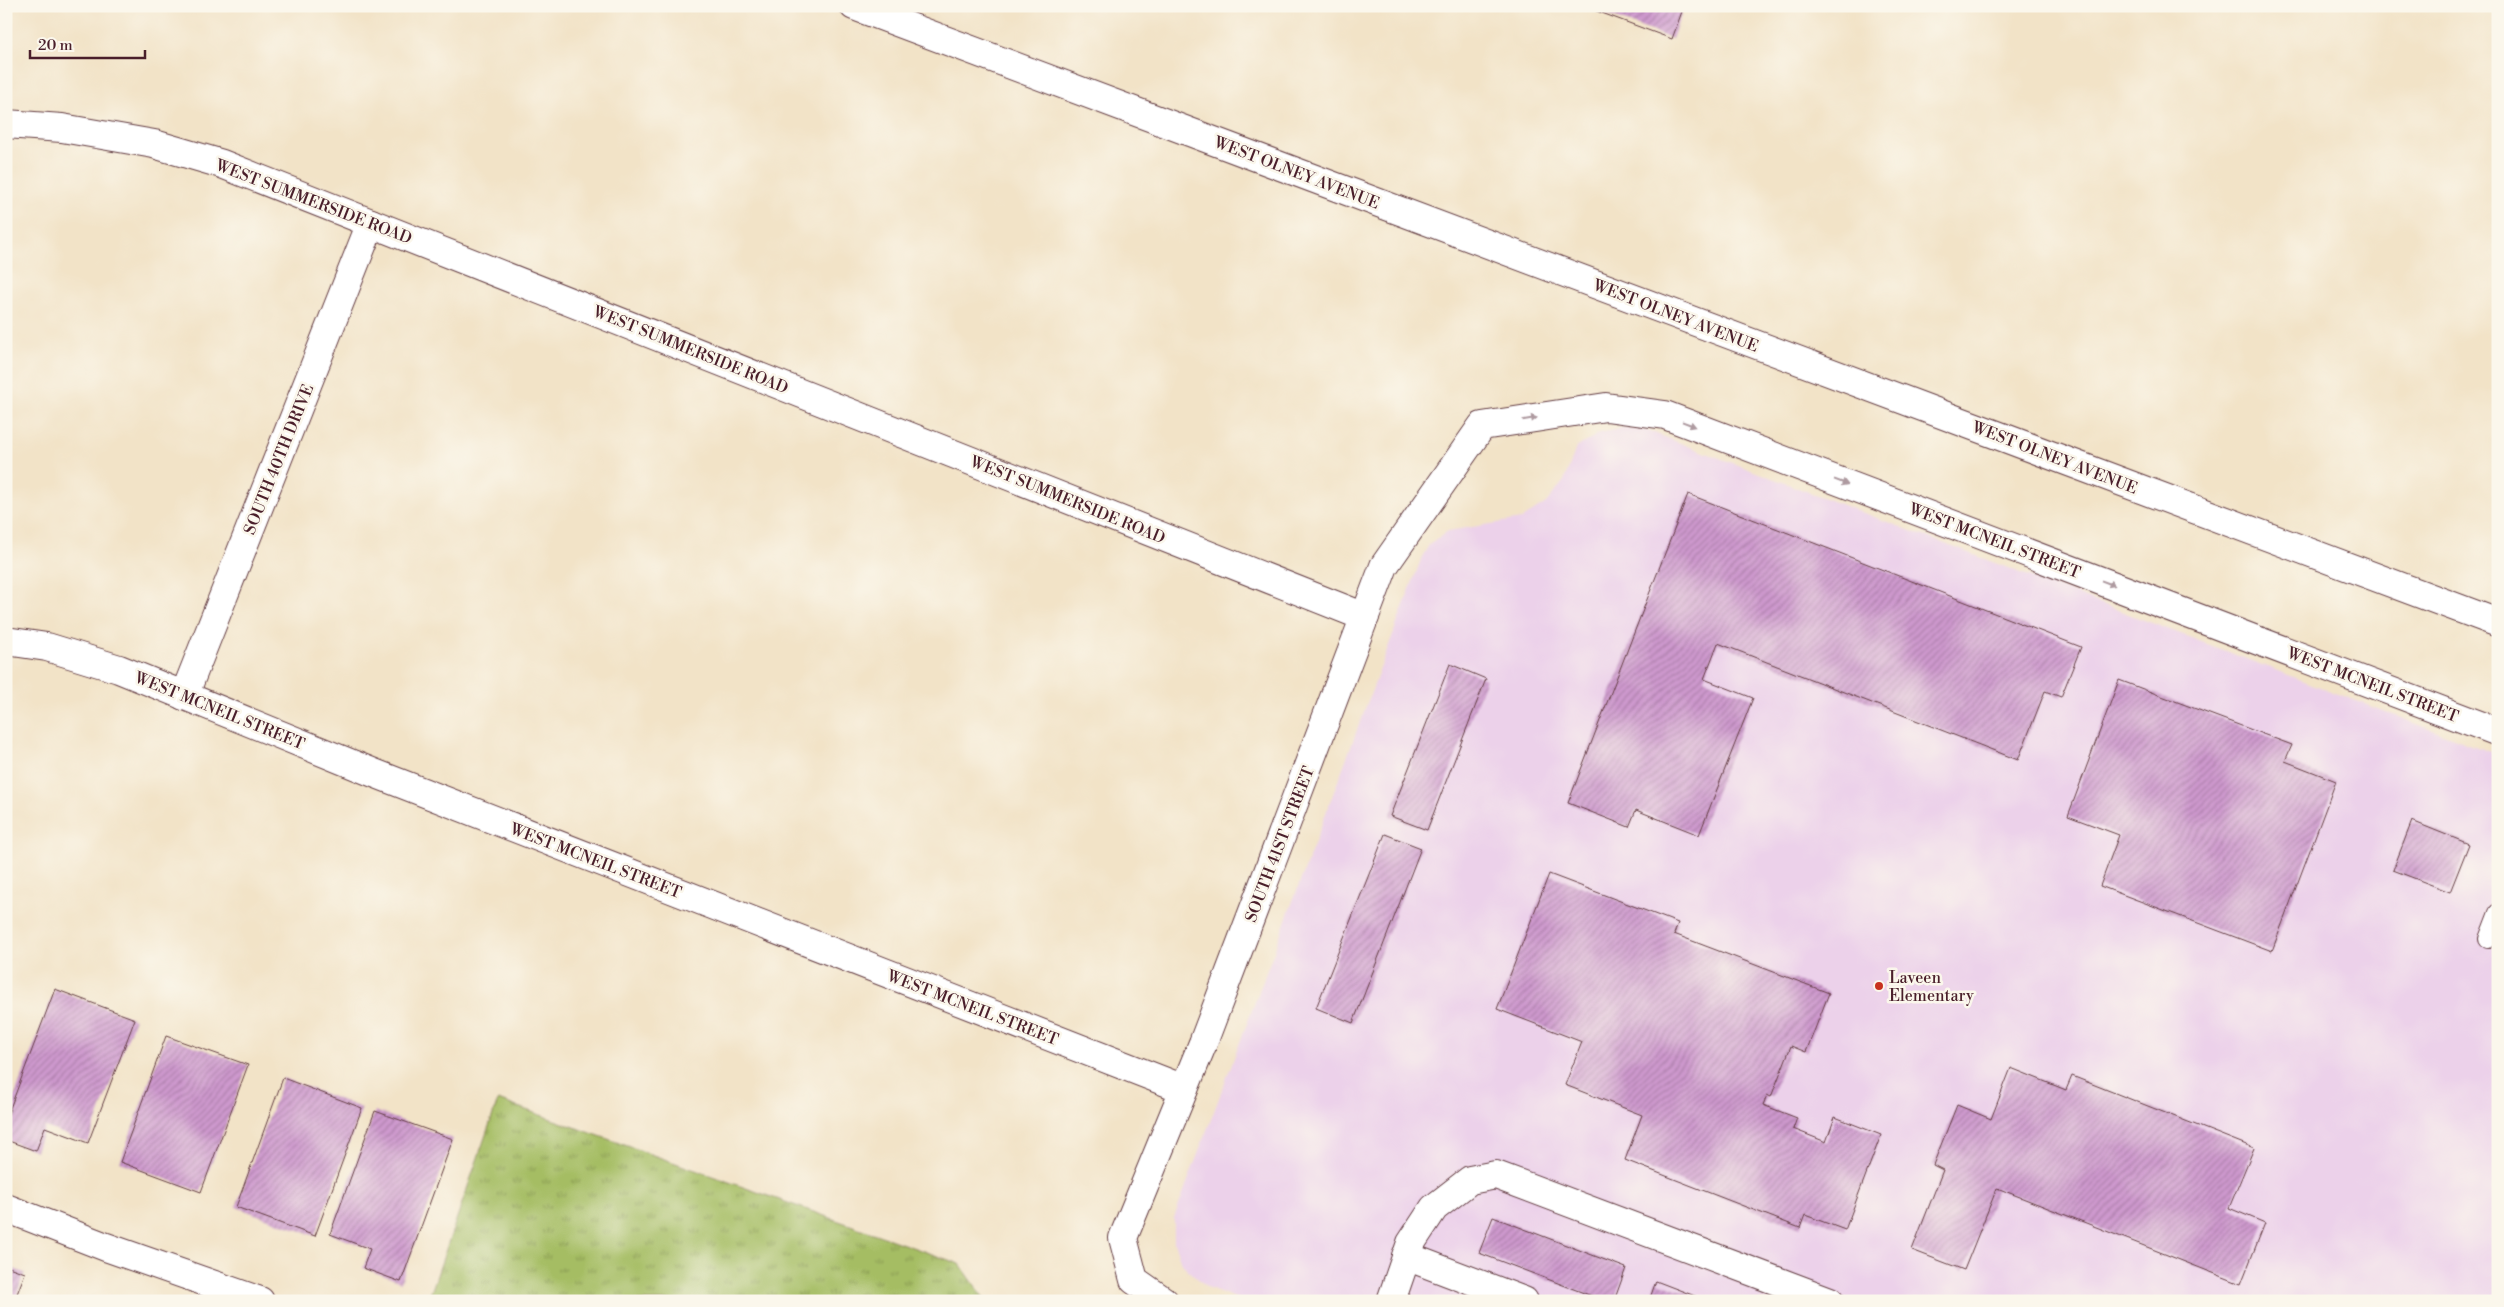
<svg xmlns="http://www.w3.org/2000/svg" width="2504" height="1307" viewBox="0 0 2504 1307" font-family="'Libre Bodoni',serif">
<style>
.built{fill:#ecd1ea}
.grass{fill:url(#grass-tufts);stroke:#786e47}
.building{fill:url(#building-hatch)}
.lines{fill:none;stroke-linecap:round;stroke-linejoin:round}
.service-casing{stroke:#633c42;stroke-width:20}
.minor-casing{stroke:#633c42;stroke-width:30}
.service{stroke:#fff;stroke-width:18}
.minor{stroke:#fff;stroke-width:28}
.oneway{fill:#ae9aa0}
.poi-dot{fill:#c8321e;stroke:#fbf7ec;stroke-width:2}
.labels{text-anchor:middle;stroke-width:5;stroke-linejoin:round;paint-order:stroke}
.street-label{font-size:16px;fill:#4a1f2b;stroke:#fbf7ec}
.poi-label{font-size:16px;fill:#4a1f2b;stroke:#fbf7ec;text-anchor:start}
</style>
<defs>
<pattern id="grass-tufts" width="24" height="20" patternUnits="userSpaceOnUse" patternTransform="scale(1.25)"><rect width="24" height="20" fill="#a5bd63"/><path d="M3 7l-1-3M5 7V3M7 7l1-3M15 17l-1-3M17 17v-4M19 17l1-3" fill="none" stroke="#889952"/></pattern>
<pattern id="building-hatch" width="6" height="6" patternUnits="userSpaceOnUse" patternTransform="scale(1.25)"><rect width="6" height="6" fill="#ce99ce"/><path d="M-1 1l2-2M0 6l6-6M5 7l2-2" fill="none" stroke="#a97ca7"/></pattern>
</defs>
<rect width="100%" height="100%" fill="#fbf7ec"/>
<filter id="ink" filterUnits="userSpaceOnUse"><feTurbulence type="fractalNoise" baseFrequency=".02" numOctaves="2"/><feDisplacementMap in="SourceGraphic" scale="10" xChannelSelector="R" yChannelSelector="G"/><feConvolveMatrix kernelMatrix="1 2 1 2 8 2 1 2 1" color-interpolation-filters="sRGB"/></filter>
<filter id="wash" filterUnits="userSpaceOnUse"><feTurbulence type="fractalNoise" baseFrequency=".0096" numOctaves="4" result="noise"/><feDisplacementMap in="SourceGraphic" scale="20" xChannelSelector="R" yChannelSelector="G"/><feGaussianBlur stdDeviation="1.12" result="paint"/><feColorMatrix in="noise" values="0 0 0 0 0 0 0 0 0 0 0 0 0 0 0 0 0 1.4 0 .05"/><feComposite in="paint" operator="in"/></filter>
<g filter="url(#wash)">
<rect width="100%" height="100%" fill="#f2e3c7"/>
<!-- built -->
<path class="built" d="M1626,428l20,2 852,325v546h-1255l-36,-14 -26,-24 -7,-21v-24l248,-661 7,-12 19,-14 74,-12 24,-16 18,-22 12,-33 24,-15z"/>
<!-- grass -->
<path class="grass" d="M498,1100l462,164 26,37h-558z"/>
<g id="blocks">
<!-- building -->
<g class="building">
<path d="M1583,6h101l-12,33z"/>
<path d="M1688,494l393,153 -20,50 -16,-6 -27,69 -300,-117 -14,36 49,19 -54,137 -63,-25 -7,17 -61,-24z"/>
<path d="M1450,664l36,15 -59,151 -37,-14z"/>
<path d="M2119,680l173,65 -7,16 51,20 -64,170 -172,-65 19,-51 -51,-19z"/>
<path d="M2412,821l57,23 -19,48 -57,-22z"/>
<path d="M1385,834l36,14 -68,175 -37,-15z"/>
<path d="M1549,874l129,49 -4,11 155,59 -23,59 -15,-6 -20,51 -4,-2 -4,10 34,13 -4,11 33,13 9,-25 46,18 -36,95 -40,-15 -5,13 -175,-68 17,-45 -77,-30 17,-43 -85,-33z"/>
<path d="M55,989l80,30 -47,124 -43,-16 -9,24 -30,-11v-21z"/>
<path d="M166,1036l82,29 -47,127 -81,-30z"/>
<path d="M2011,1068l55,22 6,-14 182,72 -25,60 36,15 -24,61 -244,-96 -33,82 -52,-20 31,-80 -10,-5 24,-60 34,14z"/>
<path d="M283,1078l79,30 -47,128 -79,-29z"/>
<path d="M375,1111l78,28 -52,143 -38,-14 7,-19 -40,-15z"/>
<path d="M1493,1217l133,51 -12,33h-9l-126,-48z"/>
<path d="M6,1266l19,7 -8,21 18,7h-29z"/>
<path d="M1656,1281l52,20h-59z"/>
</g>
</g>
</g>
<g filter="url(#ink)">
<use href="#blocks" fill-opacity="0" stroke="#633c42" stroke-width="1"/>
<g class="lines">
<defs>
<path id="service" d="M2488,939l10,-26"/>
<g id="minor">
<path d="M854,6l1644,617"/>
<path d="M6,124l56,4 92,16 68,20 1143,453"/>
<path d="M6,641l41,6 72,22 255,104 810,316"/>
<path d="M184,696l187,-473"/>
<path d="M6,1208l100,39 154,54"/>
<path d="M1406,1256l118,45"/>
<path d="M1164,1301l-30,-21 -11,-42 80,-195 181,-477 98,-140 124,-19 59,8 833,317"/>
<path d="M1391,1301l20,-58 23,-35 36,-28 26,-5 334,126"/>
</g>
</defs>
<!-- service casing -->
<use href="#service" class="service-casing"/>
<!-- minor casing -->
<use href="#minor" class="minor-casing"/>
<!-- service -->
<use href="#service" class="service"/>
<!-- minor -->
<use href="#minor" class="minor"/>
</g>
<!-- one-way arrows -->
<defs><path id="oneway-solid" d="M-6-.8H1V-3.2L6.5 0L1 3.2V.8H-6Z" transform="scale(1.25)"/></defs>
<g class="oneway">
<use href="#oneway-solid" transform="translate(1530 419) rotate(-9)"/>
<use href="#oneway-solid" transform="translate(1689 424) rotate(21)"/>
<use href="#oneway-solid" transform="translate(1841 482) rotate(21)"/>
<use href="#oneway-solid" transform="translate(2108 583) rotate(21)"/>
</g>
</g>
<!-- markers -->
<circle class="poi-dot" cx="1879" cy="986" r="5"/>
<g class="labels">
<!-- street labels -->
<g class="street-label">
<text transform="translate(1297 172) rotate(21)" y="6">WEST OLNEY AVENUE</text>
<text transform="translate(314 201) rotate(21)" y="6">WEST SUMMERSIDE ROAD</text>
<text transform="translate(1676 315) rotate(21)" y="6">WEST OLNEY AVENUE</text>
<text transform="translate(691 349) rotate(22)" y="6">WEST SUMMERSIDE ROAD</text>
<text transform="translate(2055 457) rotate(21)" y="6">WEST OLNEY AVENUE</text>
<text transform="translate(278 459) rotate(-68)" y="6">SOUTH 40TH DRIVE</text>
<text transform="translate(1068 499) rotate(22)" y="6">WEST SUMMERSIDE ROAD</text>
<text transform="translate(1995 540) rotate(21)" y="6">WEST MCNEIL STREET</text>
<text transform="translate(2373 684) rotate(21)" y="6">WEST MCNEIL STREET</text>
<text transform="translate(220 710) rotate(22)" y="6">WEST MCNEIL STREET</text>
<text transform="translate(1279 844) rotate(-69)" y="6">SOUTH 41ST STREET</text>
<text transform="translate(596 860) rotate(21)" y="6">WEST MCNEIL STREET</text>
<text transform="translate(973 1007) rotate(21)" y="6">WEST MCNEIL STREET</text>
</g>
<!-- poi labels -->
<g class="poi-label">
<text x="1889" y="983">Laveen<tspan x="1889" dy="18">Elementary</tspan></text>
</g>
</g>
<!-- margin -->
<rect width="2504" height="1307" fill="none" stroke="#fbf7ec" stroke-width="25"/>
<!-- scale -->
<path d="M30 50v8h115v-8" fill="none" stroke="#4a1f2b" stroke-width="2.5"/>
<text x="38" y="50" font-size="15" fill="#4a1f2b" stroke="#fbf7ec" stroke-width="4" paint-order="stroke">20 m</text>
</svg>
